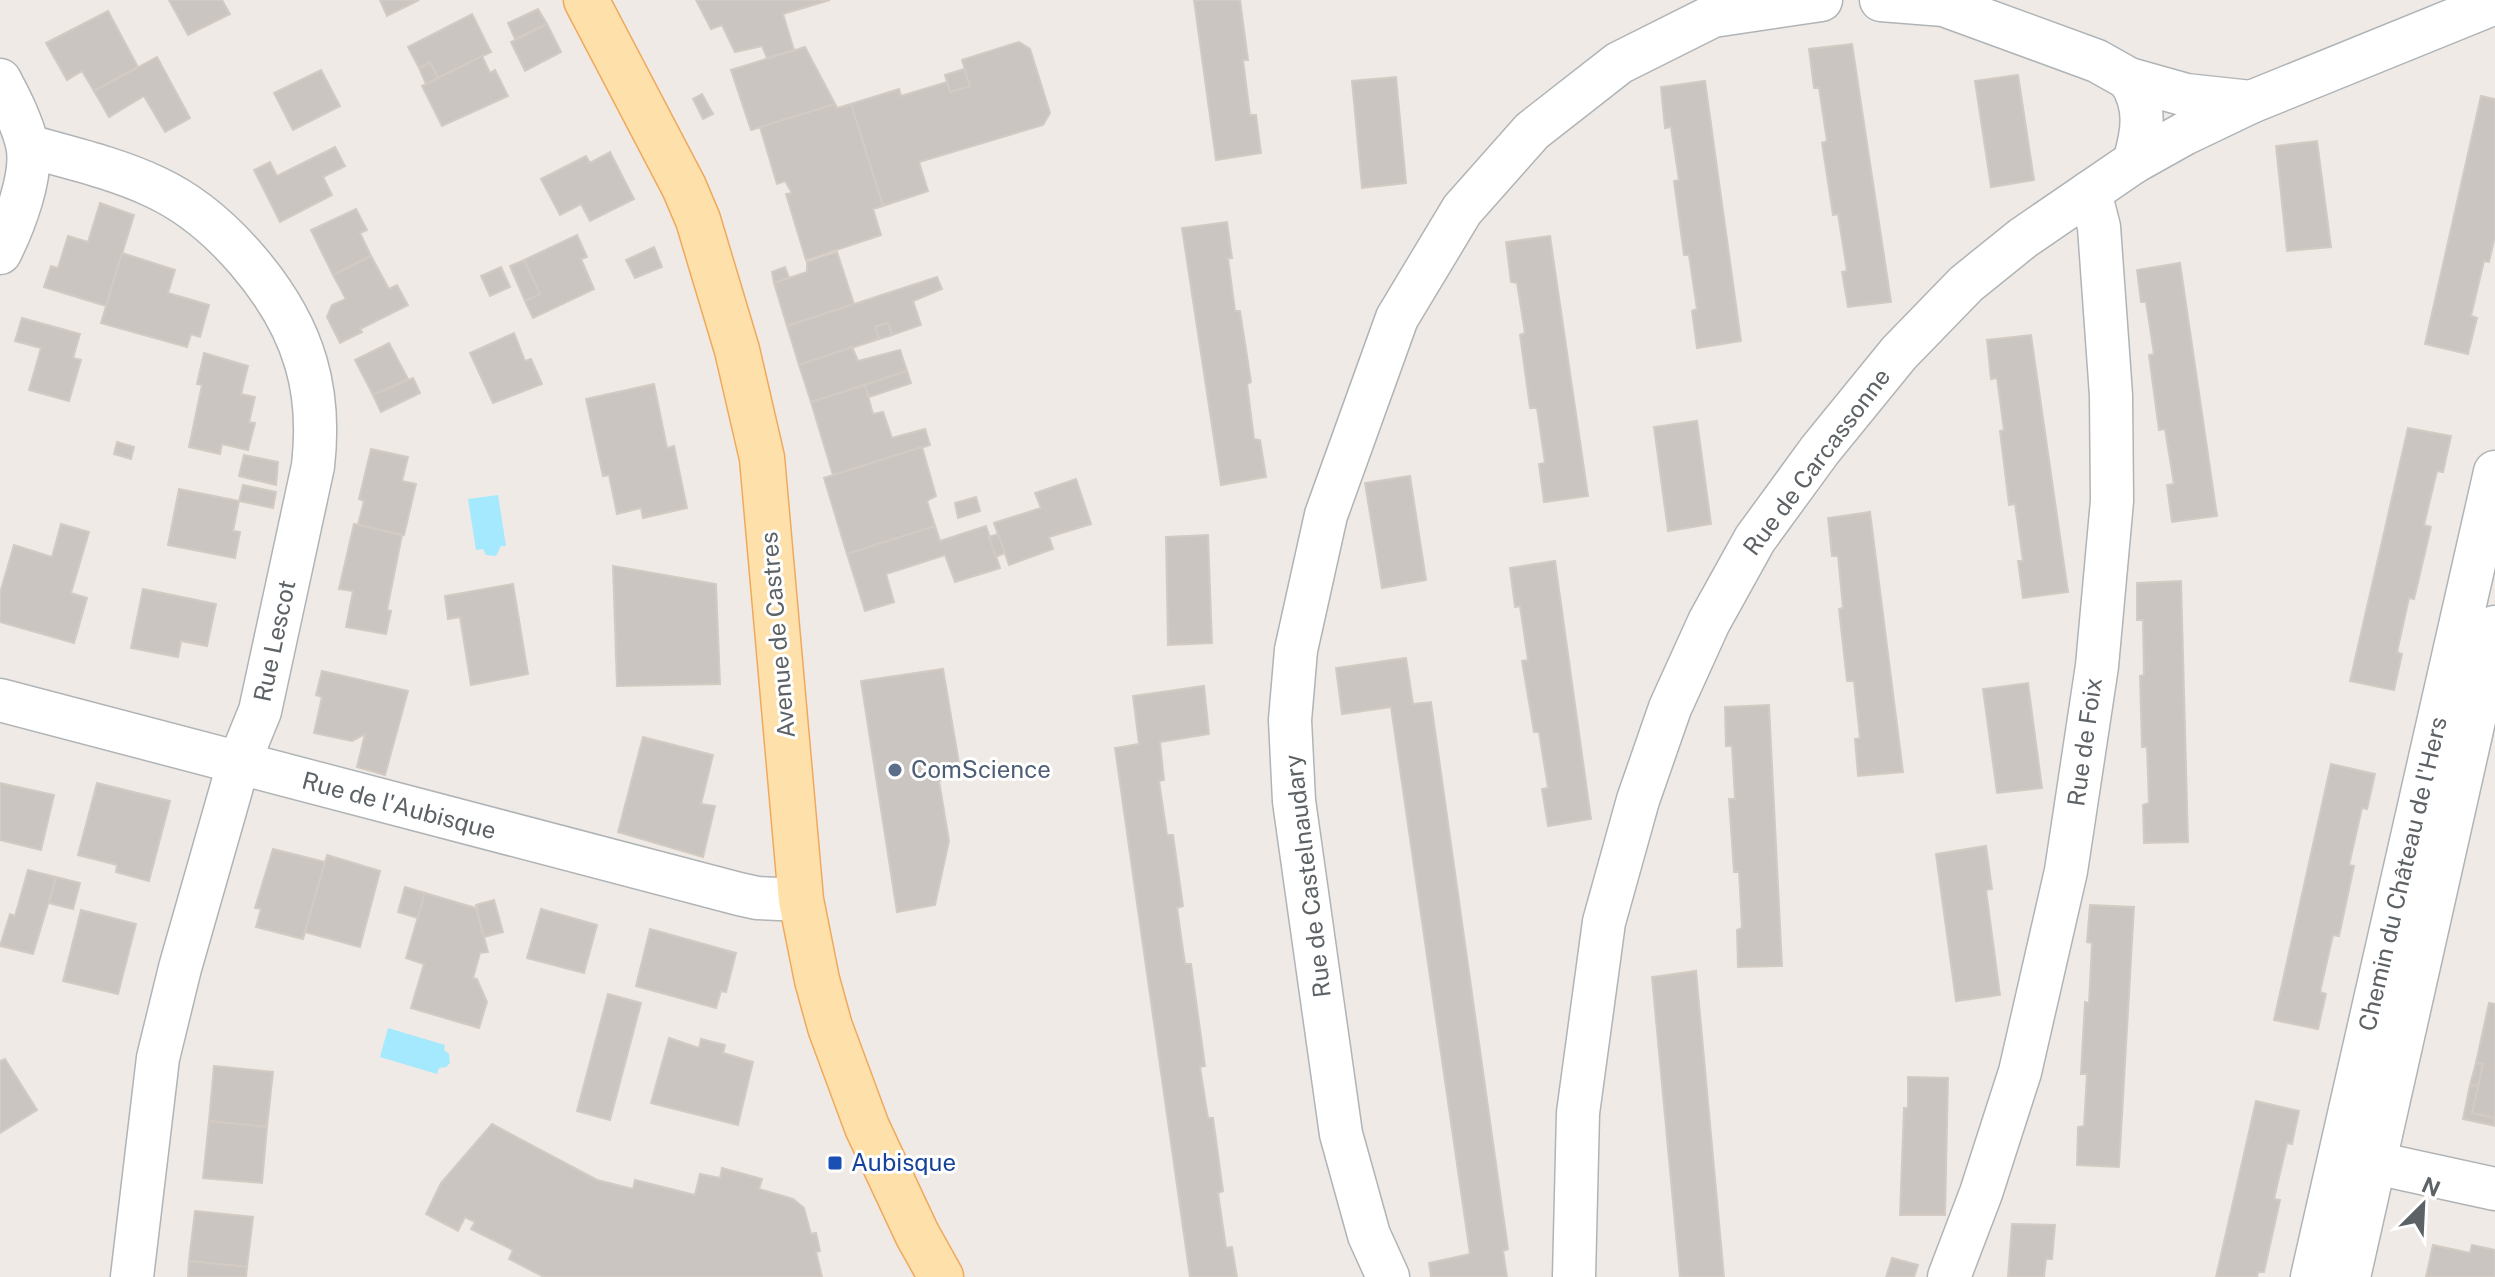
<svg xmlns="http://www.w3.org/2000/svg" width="2495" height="1277" viewBox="0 0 2495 1277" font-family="'Public Sans',sans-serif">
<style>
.water{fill:#a5e9fe}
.building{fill:#cac5c1;stroke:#d3cbc3;stroke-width:2}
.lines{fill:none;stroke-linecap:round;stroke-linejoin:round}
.street-casing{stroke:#b0b4b7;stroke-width:45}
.primary-casing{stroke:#f0a95c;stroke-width:47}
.street{stroke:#fff;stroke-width:42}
.primary{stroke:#fee0aa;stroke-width:44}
.service-dot{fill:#5c6f8a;stroke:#fff;stroke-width:3}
.transit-dot{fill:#1a4fb4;stroke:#fff;stroke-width:3}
.labels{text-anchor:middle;stroke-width:6;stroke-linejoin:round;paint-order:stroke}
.street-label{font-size:24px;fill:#5c6265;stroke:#fff}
.service-label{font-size:24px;fill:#4e5e75;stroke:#fff;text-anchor:start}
.transit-label{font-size:24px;fill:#164399;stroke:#fff;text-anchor:start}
</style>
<rect width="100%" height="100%" fill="#efeae5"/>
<!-- water -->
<g class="water">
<path d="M498,495l8,51h-5l-5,10 -10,-1 -3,-6 -7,1 -8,-51z"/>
<path d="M388,1028l57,17 -1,5 5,4 1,9 -4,4 -7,1 -2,6 -57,-17z"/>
</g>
<!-- building -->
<g class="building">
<path d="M169,0h53l8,14 -42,21z"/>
<path d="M380,0h39l-32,16z"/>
<path d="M696,0h134l-47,14 11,36 -27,8 -5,-12 -27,6 -13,-27 -11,4z"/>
<path d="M1194,0h46l8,60h-5l7,55h6l5,38 -45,7z"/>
<path d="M538,9l9,15 -32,15 -7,-16z"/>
<path d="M108,11l30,56 -44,24 -12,-20 -15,9 -21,-37z"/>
<path d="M472,14l19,38 -53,26 -8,-16 -11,6 -11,-21z"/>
<path d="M547,24l14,28 -36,19 -14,-29z"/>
<path d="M1019,42l11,7 20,64 -7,12 -124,37 9,29 -45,15 -32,-102 48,-15 2,7 46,-14 3,10 20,-6 -8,-26z"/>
<path d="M1852,44l39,258 -43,5 -6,-35 5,-1 -9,-57 -5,1 -11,-72 5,-2 -8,-53h-5l-5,-39z"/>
<path d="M805,47l30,57 -84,26 -20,-60z"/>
<path d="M482,56l8,17 5,-3 13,26 -66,30 -20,-40z"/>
<path d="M157,57l33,61 -25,14 -21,-36 -35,21 -15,-26z"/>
<path d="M430,62l8,16 -12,6 -7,-16z"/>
<path d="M964,69l6,17 -20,6 -5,-17z"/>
<path d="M321,70l19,36 -47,24 -19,-37z"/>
<path d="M2018,75l16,105 -43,7 -16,-106z"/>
<path d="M1396,77l10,106 -44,5 -10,-107z"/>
<path d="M1705,81l36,260 -44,7 -5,-37 5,-2 -8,-54h-5l-10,-74 5,-1 -8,-53 -6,1 -4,-41z"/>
<path d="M702,94l11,20 -10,5 -10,-20z"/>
<path d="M2481,96l14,3v137l-6,26 -5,-1 -13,55 6,2 -9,36 -43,-10z"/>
<path d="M835,104l2,4 14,-4 32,102 -10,3 8,26 -75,25 -20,-66 6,-1 -7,-12 -8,3 -17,-57z"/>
<path d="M2317,141l14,106 -44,4 -11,-105z"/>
<path d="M335,147l10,19 -22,11 9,18 -52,27 -26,-52 16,-8 7,14z"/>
<path d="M610,152l24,47 -44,22 -9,-17 -21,11 -19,-36 45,-23 4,7z"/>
<path d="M100,203l34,12 -28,91 -62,-19 7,-21 7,2 10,-32 20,6z"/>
<path d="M356,209l11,21 -7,3 11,23 -38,19 -22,-45z"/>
<path d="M1227,222l5,36h-4l7,53h5l11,71 -4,2 7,55 6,1 6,37 -45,8 -39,-257z"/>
<path d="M577,235l10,22 -6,2 13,30 -61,29 -8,-17 15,-7 -16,-34z"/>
<path d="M1550,236l38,260 -44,6 -5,-38 6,-1 -8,-55h-7l-10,-73 5,-2 -8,-50 -6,-1 -5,-40z"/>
<path d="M654,247l8,20 -27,11 -9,-18z"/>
<path d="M837,252l17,52 -67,22 -13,-43 33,-11v-10z"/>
<path d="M122,253l53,17 -7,23 41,12 -9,32 -9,-3 -4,13 -86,-24z"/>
<path d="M371,256l18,33 8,-4 11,20 -48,24 2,3 -22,11 -13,-26 5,-12 14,-6 -13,-24z"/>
<path d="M524,260l16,34 -15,7 -15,-35z"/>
<path d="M2180,263l37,253 -45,6 -5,-37 7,-1 -9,-55 -6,1 -10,-75 5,-1 -8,-52h-5l-4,-32z"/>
<path d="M501,267l9,20 -20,9 -9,-20z"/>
<path d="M785,267l4,11 -15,5 -2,-11z"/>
<path d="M937,277l5,12 -29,12 8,24 -29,10 -4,-12 -13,4 4,12 -80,26 -12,-39z"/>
<path d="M22,318l58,16 -7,24 8,2 -12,41 -40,-11 12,-42 -26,-7z"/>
<path d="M888,323l4,12 -13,4 -4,-12z"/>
<path d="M514,333l11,28 6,-2 11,25 -49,19 -23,-50z"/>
<path d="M2031,335l37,257 -45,6 -5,-37h5l-8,-57 -6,1 -9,-74 4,-1 -7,-52 -6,1 -4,-39z"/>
<path d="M389,343l19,36 -35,16 -18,-35z"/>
<path d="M852,347l6,14 42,-11 7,21 -96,31 -12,-37z"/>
<path d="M204,353l44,13 -7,28 14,3 -6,25 6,1 -7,27 -26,-6 -2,10 -31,-7 13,-62 -5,-1z"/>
<path d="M907,371l4,12 -42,14 -4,-12z"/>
<path d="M413,378l7,15 -39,19 -8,-17z"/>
<path d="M654,384l13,64 7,-2 13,62 -44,10 -2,-10 -24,6 -8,-39 -6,1 -17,-77z"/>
<path d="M865,385l8,29 10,-2 9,26 33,-9 5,16 -97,30 -22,-73z"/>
<path d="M1697,421l14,103 -43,7 -14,-104z"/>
<path d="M2408,428l43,8 -8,36 -6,-1 -13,54 7,2 -17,72 -5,-1 -12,54 5,2 -8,36 -44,-9z"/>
<path d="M117,442l17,5 -3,12 -17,-5z"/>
<path d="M922,447l14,49 -9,5 8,25 -88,28 -23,-76z"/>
<path d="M371,449l37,8 -6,24 14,3 -12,51 -46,-10 6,-24 -5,-2z"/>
<path d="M244,455l34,7 -2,23 -37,-9z"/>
<path d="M1410,476l16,104 -44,8 -17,-105z"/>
<path d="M1076,479l15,45 -42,13 4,12 -44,16 -15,-42 47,-15 -6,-15z"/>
<path d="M243,485l33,7 -3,16 -34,-7z"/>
<path d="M179,489l60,12 -6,30 7,1 -5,26 -67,-13z"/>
<path d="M976,497l4,14 -22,7 -3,-15z"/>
<path d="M1870,512l33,260 -45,4 -3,-37 5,-1 -6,-57h-7l-8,-72 4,-1 -5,-52h-6l-4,-38z"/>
<path d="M61,524l28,8 -18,61 16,5 -13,45 -74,-21v-29l14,-48 38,12z"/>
<path d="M354,524l48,11 -15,75 4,1 -5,23 -40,-7 7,-36 -14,-2z"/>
<path d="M935,526l5,15 46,-15 14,42 -45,14 -10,-27 -59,19 8,28 -29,9 -18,-57z"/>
<path d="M998,534l7,19 -9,4 -7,-20z"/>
<path d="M1208,535l4,108 -44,2 -2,-108z"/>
<path d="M1555,561l36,258 -43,7 -6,-37 6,-1 -9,-56h-5l-12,-71 6,-1 -8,-54 -5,1 -5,-39z"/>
<path d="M613,566l103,18 4,100 -103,2z"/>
<path d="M2181,581l7,261 -44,1 -1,-38 6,-2 -2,-56h-5l-2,-71 4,-1 -1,-55h-6v-37z"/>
<path d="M513,584l15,90 -57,11 -11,-68 -12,2 -3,-23z"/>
<path d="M143,589l73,15 -9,42 -26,-5 -3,16 -47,-9z"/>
<path d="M1406,658l7,46 18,-2 77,547 -5,2 4,26h-76l-2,-14 41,-9 -79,-547 -49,7 -6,-46z"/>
<path d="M943,669l18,106 -22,6 10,60 -14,64 -38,7 -36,-231z"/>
<path d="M322,671l86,20 -23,84 -28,-8 8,-33 -13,7 -38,-8 8,-36 -6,-2z"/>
<path d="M2028,683l14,105 -45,5 -14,-104z"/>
<path d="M1204,686l5,48 -49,8 4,38 -5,1 8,54h6l10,71 -6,2 8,56h6l14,102 -5,1 8,51h5l10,73 -5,2 8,55 6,-1 5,30h-47l-75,-529 24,-4 -6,-48z"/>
<path d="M1769,705l13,261 -44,1 -1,-37 5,-2 -3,-56h-5l-5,-73h6l-3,-53h-6l-1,-39z"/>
<path d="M643,737l70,18 -12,49 14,2 -12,51 -85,-25z"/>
<path d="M2331,764l44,10 -8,35 -5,-1 -13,57 5,1 -15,70 -6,-1 -13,57 6,2 -8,35 -44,-9z"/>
<path d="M0,783l54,12 -13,55 -41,-10z"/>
<path d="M97,783l73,18 -21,80 -33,-9 1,-7 -39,-10z"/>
<path d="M1986,846l6,43 -6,1 14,105 -44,6 -20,-147z"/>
<path d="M273,849l52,13 -22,77 -47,-12 5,-18 -6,-1z"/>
<path d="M327,855l53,16 -20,76 -55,-15z"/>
<path d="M28,870l28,7 -23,77 -33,-8 10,-32 5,2z"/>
<path d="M56,877l24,6 -7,26 -24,-6z"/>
<path d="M405,887l20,6 -7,25 -20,-6z"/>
<path d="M425,893l51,15 12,44 -8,1 -7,25 4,1 10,23 -8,26 -68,-20 13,-44 -18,-6z"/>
<path d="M494,900l9,32 -19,5 -8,-32z"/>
<path d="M2090,905l44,2 -15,260 -42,-2 1,-38 6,-1 3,-52h-6l4,-72 4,1 3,-60 -5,-1z"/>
<path d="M541,909l56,16 -13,48 -57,-15z"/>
<path d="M81,910l55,14 -18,70 -55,-13z"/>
<path d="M650,929l86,24 -10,39 -5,-1 -5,17 -80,-22z"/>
<path d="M1696,971l28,306h-44l-28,-300z"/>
<path d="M608,994l33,9 -31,117 -33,-9z"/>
<path d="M2489,1003l6,1v114l-23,-5 11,-49 -7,-1z"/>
<path d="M669,1038l30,10 2,-9 24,6 -2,8 30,9 -15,63 -87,-22z"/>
<path d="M5,1059l32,51 -37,23v-72z"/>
<path d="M2476,1063l7,1 -5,22 -8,-1z"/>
<path d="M214,1066l59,6 -6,55 -58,-6z"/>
<path d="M1908,1077l40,1 -3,137h-45l4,-107h4z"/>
<path d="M2470,1085l8,1 -6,27 23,5v8l-32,-7z"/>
<path d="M2256,1101l43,10 -7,33 -5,-1 -13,56 6,1 -16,72h-6l-1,5h-41z"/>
<path d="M209,1121l58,6 -5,56 -59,-5z"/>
<path d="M492,1124l105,56 36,9 2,-9 60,15 5,-21 20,4 2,-10 40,11 -3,10 34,10 11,9 7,26 5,-1 4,18 -4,1 6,25h-278l-35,-18 4,-9 -42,-21 4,-7 -10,-5 -7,14 -32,-17 15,-31z"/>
<path d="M195,1211l58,6 -6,50 -58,-6z"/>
<path d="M2012,1224l43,1 -3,34h-6l-2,18h-36z"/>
<path d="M2433,1245l37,8 2,-8 23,5v27h-69z"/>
<path d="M1892,1258l26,7 -4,12h-28z"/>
<path d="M189,1261l58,6 -1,10h-58z"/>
</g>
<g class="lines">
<defs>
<g id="street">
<path d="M1881,0l63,5 153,56 32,18 57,16 65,7"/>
<path d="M2129,79c18,27 14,53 5,83"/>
<path d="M0,80c10,19 22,42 27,64 7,30 -13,81 -27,109"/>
<path d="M28,146c42,12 87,22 127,41 65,30 131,107 151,176 10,34 11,68 7,103l-53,245 -22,54 -58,203 -22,90 -26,219"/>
<path d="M0,700l739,194 18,4 44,2"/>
<path d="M2348,1157l147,32"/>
<path d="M1388,1277l-19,-42 -28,-101 -47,-333 -4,-81 6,-70 30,-135 71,-197 65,-108 70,-79 87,-68 94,-47 108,-16"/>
<path d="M1574,1277l4,-164 26,-191 34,-122 32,-92 39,-86 46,-83 65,-89 79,-97 67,-69 57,-46 111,-76 50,-28 67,-32 244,-99"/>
<path d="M1949,1277l32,-84 39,-121 46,-201 31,-205 15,-165 -1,-106 -12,-168 -9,-35"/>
<path d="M2312,1277l183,-805"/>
<path d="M2349,1277l146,-650"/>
</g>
<path id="primary" d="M586,0l98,187 14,33 39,130 25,108 39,442 16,80 13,47 37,100 50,107 24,43"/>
</defs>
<!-- street casing -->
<use href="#street" class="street-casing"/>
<!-- primary casing -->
<use href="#primary" class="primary-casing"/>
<!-- street -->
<use href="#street" class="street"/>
<!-- primary -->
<use href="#primary" class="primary"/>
</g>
<!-- markers -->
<circle class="service-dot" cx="895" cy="770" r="8"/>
<rect class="transit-dot" x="827" y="1155" width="16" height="16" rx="4"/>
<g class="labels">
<!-- street labels -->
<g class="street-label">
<text transform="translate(1817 462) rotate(-53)" y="8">Rue de Carcassonne</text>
<text transform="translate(778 635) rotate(-95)" y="8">Avenue de Castres</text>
<text transform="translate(275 641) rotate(-78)" y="8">Rue Lescot</text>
<text transform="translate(2085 742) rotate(-82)" y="8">Rue de Foix</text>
<text transform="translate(399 806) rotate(15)" y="8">Rue de l'Aubisque</text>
<text transform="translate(2403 874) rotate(-77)" y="8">Chemin du Château de l'Hers</text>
<text transform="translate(1308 876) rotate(-97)" y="8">Rue de Castelnaudary</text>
</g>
<!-- service labels -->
<g class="service-label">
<text x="911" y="778">ComScience</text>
</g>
<!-- transit labels -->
<g class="transit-label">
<text x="851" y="1171">Aubisque</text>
</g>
</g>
<!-- north arrow -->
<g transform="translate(2423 1205) rotate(24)" stroke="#ffffff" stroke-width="6" paint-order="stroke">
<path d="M0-6L14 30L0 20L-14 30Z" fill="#5c6265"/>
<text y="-12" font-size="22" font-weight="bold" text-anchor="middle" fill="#5c6265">N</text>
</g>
</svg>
